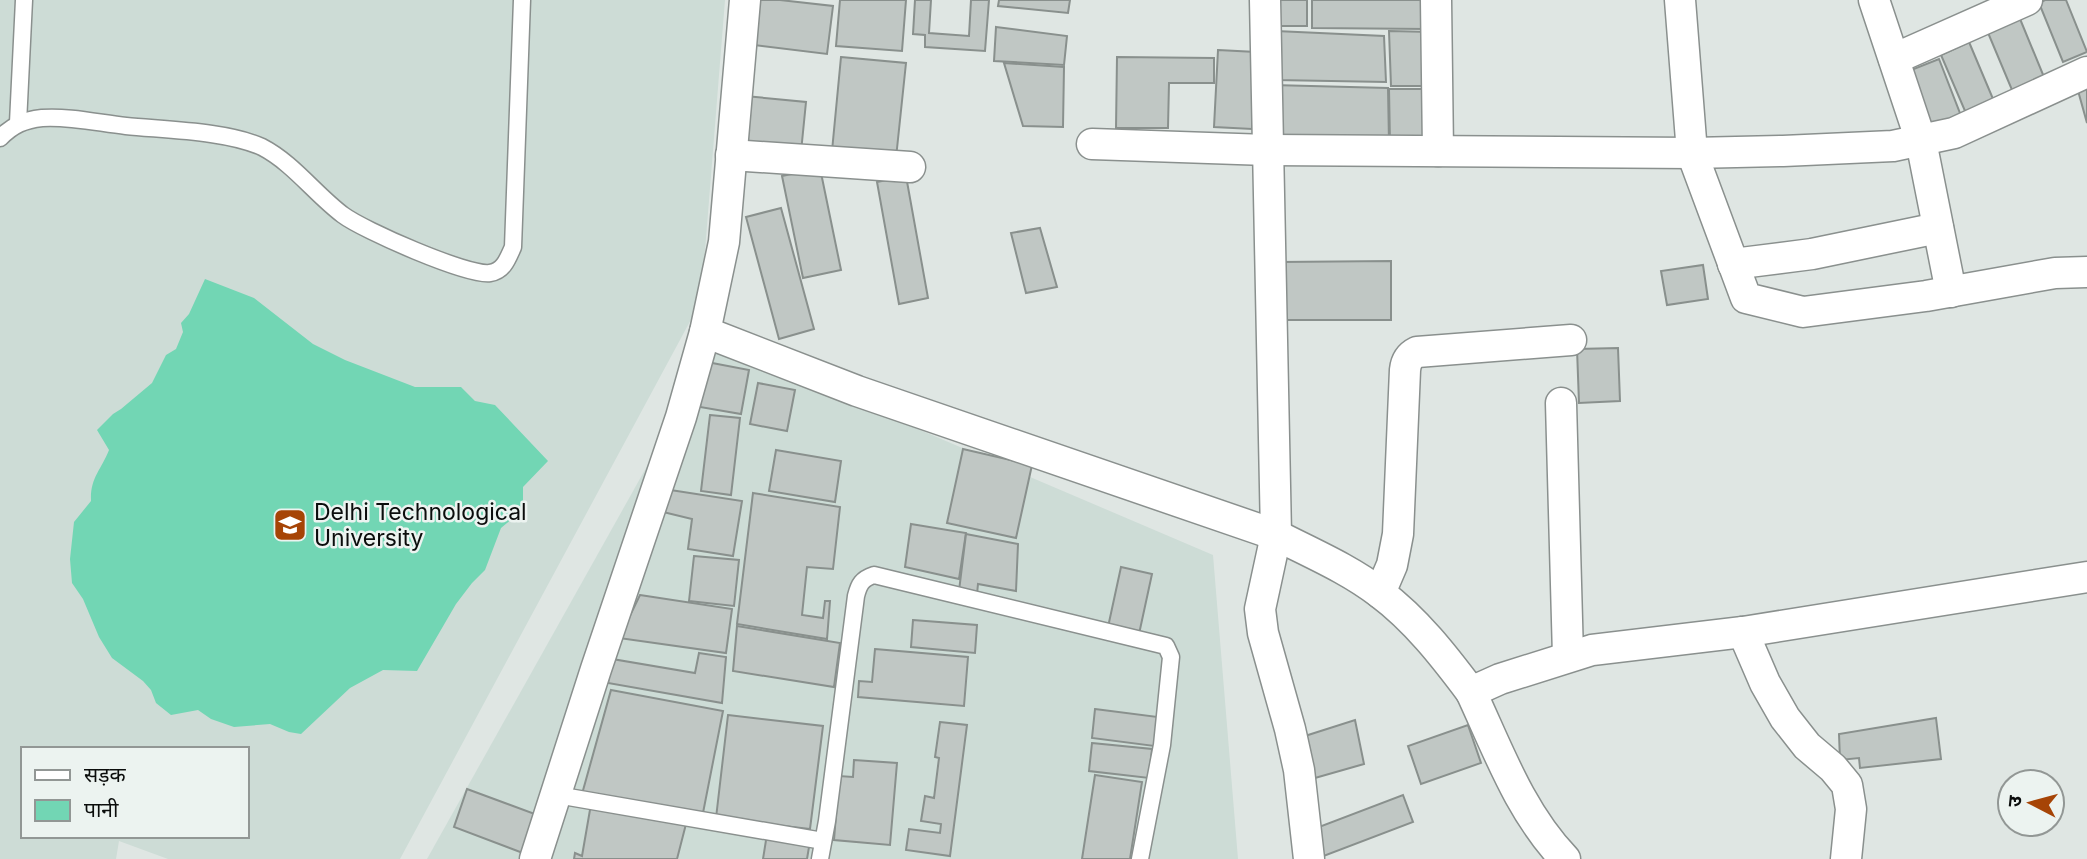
<svg xmlns="http://www.w3.org/2000/svg" width="2087" height="859" viewBox="0 0 2087 859" font-family="Inter,'Noto Sans Devanagari',sans-serif">
<style>
.built{fill:#cddcd6;fill-rule:evenodd}
.water{fill:#72d6b4}
.building{fill:#c0c7c4;stroke:#89908d;stroke-width:2}
.lines{fill:none;stroke-linecap:round;stroke-linejoin:round}
.lane-casing{stroke:#8a908e;stroke-width:19}
.street-casing{stroke:#8a908e;stroke-width:33}
.lane{stroke:#fff;stroke-width:16}
.street{stroke:#fff;stroke-width:30}
.labels{text-anchor:middle;stroke-width:5;stroke-linejoin:round;paint-order:stroke}
.poi-label{font-size:23px;fill:#0b0d0c;stroke:#ecf3f0;text-anchor:start}
</style>
<rect width="100%" height="100%" fill="#dfe6e3"/>
<!-- built -->
<g class="built">
<path d="M0,0h725l-24,301 -301,558h-232l-49,-18 -3,18h-116zM23,749h224v87h-224z"/>
<path d="M716,343l497,212 25,304h-811z"/>
</g>
<!-- water -->
<path class="water" d="M205,279l49,19 59,46 32,16 70,27h46l14,14 20,4 53,56 -25,26v18l-9,12 -13,11 -16,42 -13,13 -16,21 -39,67 -34,-1 -33,18 -49,46 -12,-2 -19,-8 -36,3 -23,-8 -13,-9 -27,5 -15,-12 -5,-13 -8,-9 -31,-23 -13,-21 -16,-38 -11,-16 -2,-24 4,-37 17,-21c-1,-23 10,-31 18,-51l-12,-20 16,-16 8,-5 31,-26 14,-28 10,-6 7,-17 -2,-9 8,-9z"/>
<!-- building -->
<g class="building">
<path d="M752,0h28l53,6 -6,48 -81,-10z"/>
<path d="M840,0h66l-4,51 -66,-5z"/>
<path d="M915,0h16l-2,33 40,3 2,-36h18l-4,51 -60,-4v-12l-12,-1z"/>
<path d="M999,0h71l-2,13 -70,-7z"/>
<rect x="1276" y="0" width="31" height="26"/>
<path d="M1312,0h115v29l-115,-1z"/>
<path d="M2045,0h21l21,52 -24,10 -24,-59z"/>
<path d="M2018,14l26,63 -32,13 -26,-62z"/>
<path d="M996,27l71,9 -3,29 -70,-4z"/>
<path d="M1276,31l108,5 2,46 -110,-2z"/>
<path d="M1389,31l43,1 -2,54h-39z"/>
<path d="M1969,42l27,64 -28,12 -27,-63z"/>
<path d="M1218,50l38,2 -4,77 -38,-2z"/>
<path d="M841,57l65,6 -10,95 -64,-7z"/>
<path d="M1117,57l97,1v25h-45l-1,45h-52z"/>
<path d="M1939,59l24,62 -34,13 -23,-62z"/>
<path d="M1004,63l60,4 -1,60 -40,-1z"/>
<path d="M2087,83v40l-10,-36z"/>
<path d="M1272,85l116,3 1,55 -114,-5z"/>
<path d="M1389,89h42l1,53 -42,1z"/>
<path d="M745,96l61,6 -5,50 -61,-6z"/>
<path d="M820,168l21,102 -38,8 -21,-102z"/>
<path d="M906,176l22,122 -29,6 -22,-122z"/>
<path d="M781,208l33,121 -35,10 -33,-122z"/>
<path d="M1040,228l17,59 -31,6 -15,-60z"/>
<path d="M1391,261v59h-112v-58z"/>
<path d="M1703,265l5,34 -41,6 -6,-34z"/>
<path d="M1618,348l2,53 -41,2 -2,-54z"/>
<path d="M707,362l42,8 -8,44 -41,-7z"/>
<path d="M758,383l37,7 -8,41 -37,-7z"/>
<path d="M710,415l30,3 -9,77 -30,-4z"/>
<path d="M963,449l69,16 -16,73 -69,-15z"/>
<path d="M776,450l65,11 -6,41 -66,-11z"/>
<path d="M664,489l78,12 -9,55 -45,-7 4,-30 -33,-8z"/>
<path d="M753,493l87,14 -7,62 -26,-2 -5,48 21,3 2,-17h5l-3,38 -90,-15z"/>
<path d="M911,524l55,9 -7,46 -54,-12z"/>
<path d="M966,534l52,10 -2,47 -38,-7 -1,10 -18,-3z"/>
<path d="M694,556l45,4 -5,46 -45,-5z"/>
<path d="M1121,567l31,7 -13,60 -31,-7z"/>
<path d="M640,595l92,14 -6,44 -107,-15z"/>
<path d="M913,620l64,5 -2,28 -64,-6z"/>
<path d="M737,626l103,17 -6,44 -101,-16z"/>
<path d="M875,649l93,8 -4,49 -106,-9 1,-16 13,1z"/>
<path d="M699,653l27,4 -4,46 -114,-20 4,-24 83,14z"/>
<path d="M611,690l112,21 -21,107 -120,-24z"/>
<path d="M1095,709l63,8 -4,29 -62,-8z"/>
<path d="M728,715l95,11 -13,103 -94,-11z"/>
<path d="M1936,718l5,41 -81,9 -1,-10 -19,2 -1,-26z"/>
<path d="M1355,720l9,44 -49,14 -10,-42z"/>
<path d="M940,722l27,3 -17,131 -44,-6 3,-21 31,4 1,-9 -20,-3 4,-25 9,2 5,-40 -4,-1z"/>
<path d="M1468,725l13,38 -60,21 -13,-38z"/>
<path d="M1092,743l60,6 -3,29 -60,-7z"/>
<path d="M854,760l43,3 -7,82 -56,-5 5,-64 14,1z"/>
<path d="M1095,775l47,7 -12,77h-48z"/>
<path d="M467,789l76,28 -15,38 -74,-28z"/>
<path d="M1403,795l10,27 -92,35 -10,-27z"/>
<path d="M591,804l95,20 -9,35h-103l1,-6 7,3z"/>
<path d="M767,834l43,7 -3,18h-44z"/>
</g>
<g class="lines">
<defs>
<g id="lane">
<path d="M18,123l6,-123"/>
<path d="M0,138c13,-13 24,-18 42,-20 27,-2 57,5 84,8 40,4 101,5 136,21 31,16 53,47 81,68 20,15 124,61 147,58 14,-2 18,-15 23,-26l9,-247"/>
<path d="M557,795l266,46"/>
<path d="M820,859l7,-38 29,-225c3,-12 6,-17 18,-21l292,71 5,11 -9,88 -22,114"/>
</g>
<g id="street">
<path d="M1265,0l11,535 -16,74 3,24 27,96 9,41 10,89"/>
<path d="M1436,0l2,151"/>
<path d="M1680,0l12,153 54,145 57,14 123,-16 129,-23 32,-1"/>
<path d="M1874,0l47,141 30,151"/>
<path d="M1894,59l133,-59"/>
<path d="M1092,144l175,6 425,3 91,-2 110,-5 61,-13 133,-61"/>
<path d="M731,155l179,12"/>
<path d="M1733,264l79,-10 126,-26"/>
<path d="M705,332l152,59 419,144c35,18 73,34 104,58 36,27 64,63 91,99"/>
<path d="M1561,403l7,253"/>
<path d="M1380,593l12,-28 6,-31 7,-164c1,-9 4,-14 12,-18l154,-12"/>
<path d="M1743,632l22,51 20,35 22,28 26,22 14,17 4,24 -5,50"/>
<path d="M535,859l61,-190 85,-252 24,-85 19,-90 21,-242"/>
<path d="M1565,859c-45,-47 -67,-109 -94,-167l29,-13 92,-29 151,-18 344,-55"/>
</g>
</defs>
<!-- lane casing -->
<use href="#lane" class="lane-casing"/>
<!-- street casing -->
<use href="#street" class="street-casing"/>
<!-- lane -->
<use href="#lane" class="lane"/>
<!-- street -->
<use href="#street" class="street"/>
</g>
<!-- icons -->
<defs>
<symbol id="university-square" viewBox="-11 -11 22 22"><rect x="-9" y="-9" width="18" height="18" rx="4" fill="#a64406" stroke="#ecf3f0"/><path d="M0-5L7-2L0 1L-7-2ZM-4 1L0 2.5L4 1V4Q0 6-4 4Z" fill="#fff"/></symbol>
</defs>
<g fill-rule="evenodd">
<use href="#university-square" x="271" y="506" width="38" height="38"/>
</g>
<g class="labels">
<!-- poi labels -->
<g class="poi-label">
<text x="314" y="520">Delhi Technological<tspan x="314" dy="26">University</tspan></text>
</g>
</g>
<!-- legend -->
<rect x="21" y="747" width="228" height="91" fill="#ecf3f0" stroke="#929795" stroke-width="2"/>
<rect x="35" y="770" width="35" height="10" fill="#ffffff" stroke="#929795" stroke-width="2"/>
<text x="84" y="782" font-size="21" fill="#0b0d0c">सड़क</text>
<rect x="35" y="800" width="35" height="21" fill="#72d6b4" stroke="#929795" stroke-width="2"/>
<text x="84" y="817" font-size="21" fill="#0b0d0c">पानी</text>
<!-- north arrow -->
<g transform="translate(2031 803) rotate(276)"><circle r="33" fill="#ecf3f0" stroke="#929795" stroke-width="2"/>
<path d="M0-5L12 26L0 18L-12 26Z" fill="#a64406"/>
<text y="-10" font-size="19" font-weight="bold" text-anchor="middle" fill="#0b0d0c">उ</text>
</g>
</svg>
